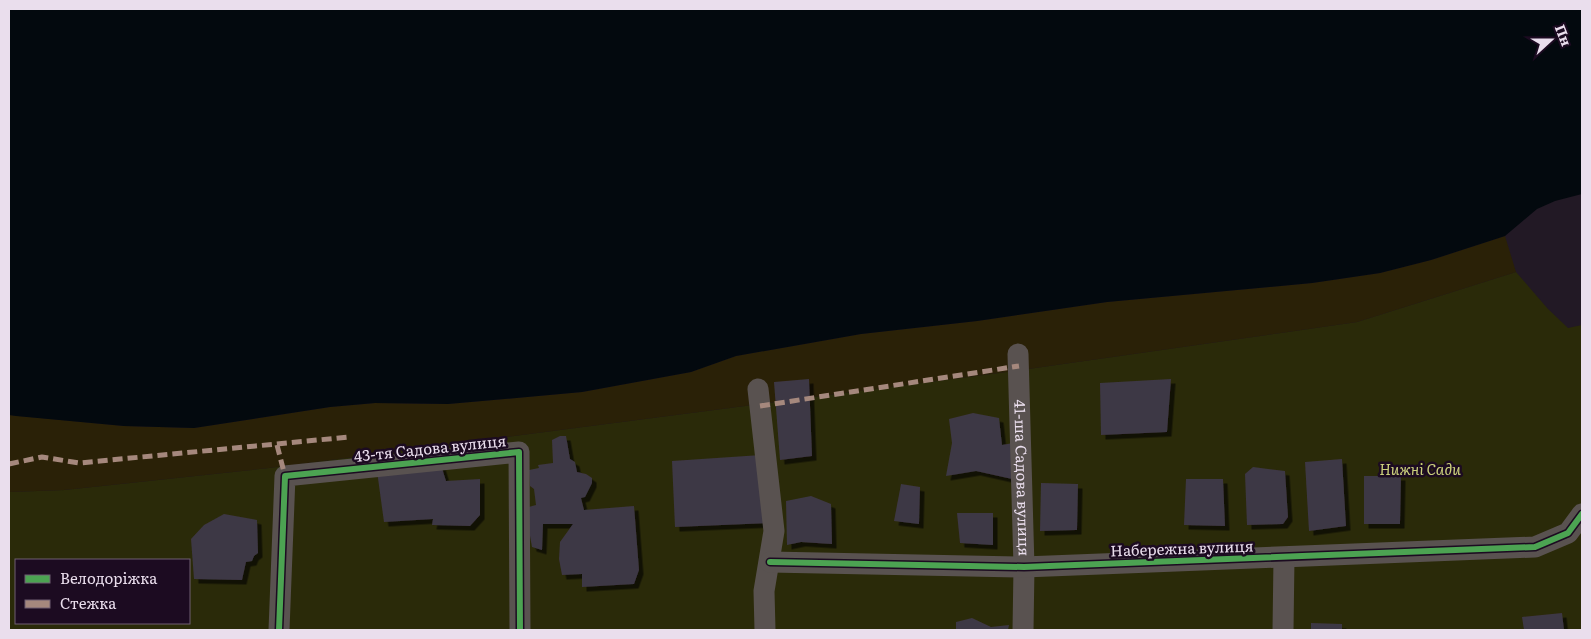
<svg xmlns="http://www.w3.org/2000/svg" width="1591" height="639" viewBox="0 0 1591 639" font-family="Literata,serif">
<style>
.green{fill:#2a2a09;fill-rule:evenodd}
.sand{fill:#2a2107}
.water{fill:#03090e}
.building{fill:#3e3745;filter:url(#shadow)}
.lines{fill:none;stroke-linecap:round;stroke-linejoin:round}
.minor{stroke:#595250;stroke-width:21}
.quiet{stroke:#a5887d;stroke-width:5;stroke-dasharray:10 5;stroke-linecap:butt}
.cycleway-casing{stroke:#1c0b21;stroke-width:9}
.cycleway{stroke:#4ca352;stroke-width:6}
.labels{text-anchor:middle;stroke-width:5;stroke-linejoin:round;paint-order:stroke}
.street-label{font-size:15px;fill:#eadeed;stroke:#1c0b21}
.park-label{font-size:15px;font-style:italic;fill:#ccd17c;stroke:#1c0b21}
</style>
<defs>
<filter id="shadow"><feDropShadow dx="4.5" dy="4.5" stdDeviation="0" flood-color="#0009"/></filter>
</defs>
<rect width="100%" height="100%" fill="#221925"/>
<!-- green -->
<path class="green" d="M1516,272l32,37 20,19 14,-3v305h-1573v-138l55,-2 205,-22 752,-98 336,-48zM16,560h173v63h-173z"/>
<!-- sand -->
<path class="sand" d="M1505,236l11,36 -159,50 -336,48 -752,98 -205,22 -55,2v-77l115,11 70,2 136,-21 45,-4 73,1 134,-12 109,-20 45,-16 125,-22 116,-13 130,-19 205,-19 68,-10 51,-13z"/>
<!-- water -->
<path class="water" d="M9,9h1573v185l-27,7 -18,8 -32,27 -74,24 -51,13 -68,10 -205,19 -130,19 -116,13 -125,22 -45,16 -109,20 -134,12 -73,-1 -45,4 -136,21 -70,-2 -108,-10 -7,-1z"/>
<!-- building -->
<g class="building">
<path d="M809,379l3,77 -32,4 -6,-78z"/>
<path d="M1171,379l-4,53 -66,3 -1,-52z"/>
<path d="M973,413l26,5 3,27 11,-2 -1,36 -36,-8 -30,5 6,-33 -3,-24z"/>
<path d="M560,436h6l4,23 5,3 2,10 9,2 6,4v5l-7,14 -4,1 3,12 50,-4 5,64 -5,14 -52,3v-13l-20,1 -3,-16 1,-17 13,-18h-30l-1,26 -10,-3 -7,-39 11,-3 -2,-16 -4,-3 -1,-16 10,-2 -1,-3 15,-2 -1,-23z"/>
<path d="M761,455l6,68 -92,4 -3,-66z"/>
<path d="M1342,459l4,67 -37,5 -4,-69z"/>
<path d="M441,465l5,16 34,-2v36l-10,11 -38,-1 1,-6 -49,3 -7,-51z"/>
<path d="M1253,467l32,4 3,46 -5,7 -36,1 -2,-51z"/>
<path d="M1364,476h37l-1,48h-36z"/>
<path d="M1186,479h37l2,47 -41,-1z"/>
<path d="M1041,483l37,1 -1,46 -37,1z"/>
<path d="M901,484l19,3 -1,37 -25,-3z"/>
<path d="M811,496l20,8 1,40 -31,-2 -14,3 -1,-44z"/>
<path d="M957,513h36v32l-33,-2z"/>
<path d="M224,514l33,6 1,33 -4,3 -2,5 -6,1 -4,18 -48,-1 -3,-40 13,-14z"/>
<path d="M1562,613l2,17h-40l-2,-13z"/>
<path d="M972,618l19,9 18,-2 -1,5h-52v-8z"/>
<path d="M1311,623l31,1v6h-31z"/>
</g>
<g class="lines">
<!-- minor -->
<g class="minor">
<path id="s1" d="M1018,354l6,213 -1,63"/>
<path d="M758,389l16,142 -10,60 1,39"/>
<path d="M770,562l254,5 511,-20 33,-14 14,-19"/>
<path d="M279,630l6,-154 234,-24 1,178"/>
<path d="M1283,630l1,-72"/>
</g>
<!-- quiet -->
<g class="quiet">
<path d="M760,406l259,-40"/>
<path d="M277,445l8,31"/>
<path d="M9,464l33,-7 37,6 270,-26"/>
</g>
<defs>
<g id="cycleway">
<path d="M770,562l254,5 511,-20 33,-14 14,-19"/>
<path d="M279,630l6,-154 234,-24 1,178"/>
</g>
</defs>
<!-- cycleway casing -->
<use href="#cycleway" class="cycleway-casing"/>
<!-- cycleway -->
<use href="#cycleway" class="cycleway"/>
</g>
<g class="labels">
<!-- street labels -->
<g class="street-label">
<text transform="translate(430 449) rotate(-6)" y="5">43-тя Садова вулиця</text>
<text dy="5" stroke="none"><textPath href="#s1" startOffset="124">41-ша Садова вулиця</textPath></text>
<text transform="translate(1182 549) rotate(-2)" y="5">Набережна вулиця</text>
</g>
<!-- park labels -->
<g class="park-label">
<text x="1420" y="475">Нижні Сади</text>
</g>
</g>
<!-- border -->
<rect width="1591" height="639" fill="none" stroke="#eadeed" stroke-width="20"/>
<!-- legend -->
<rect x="15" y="559" width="175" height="65" fill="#1c0b21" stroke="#6e5f73"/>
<rect x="25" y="575" width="25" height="8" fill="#4ca352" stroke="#6e5f73"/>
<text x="60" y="584" font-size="15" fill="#eadeed">Велодоріжка</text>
<rect x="25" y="600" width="25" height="8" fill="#a5887d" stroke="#6e5f73"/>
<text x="60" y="609" font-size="15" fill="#eadeed">Стежка</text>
<!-- north arrow -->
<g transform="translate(1551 40) rotate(69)" stroke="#1c0b21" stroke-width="4" paint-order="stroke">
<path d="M0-4L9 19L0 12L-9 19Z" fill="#eadeed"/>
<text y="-8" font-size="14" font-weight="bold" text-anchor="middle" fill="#eadeed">Пн</text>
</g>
</svg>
